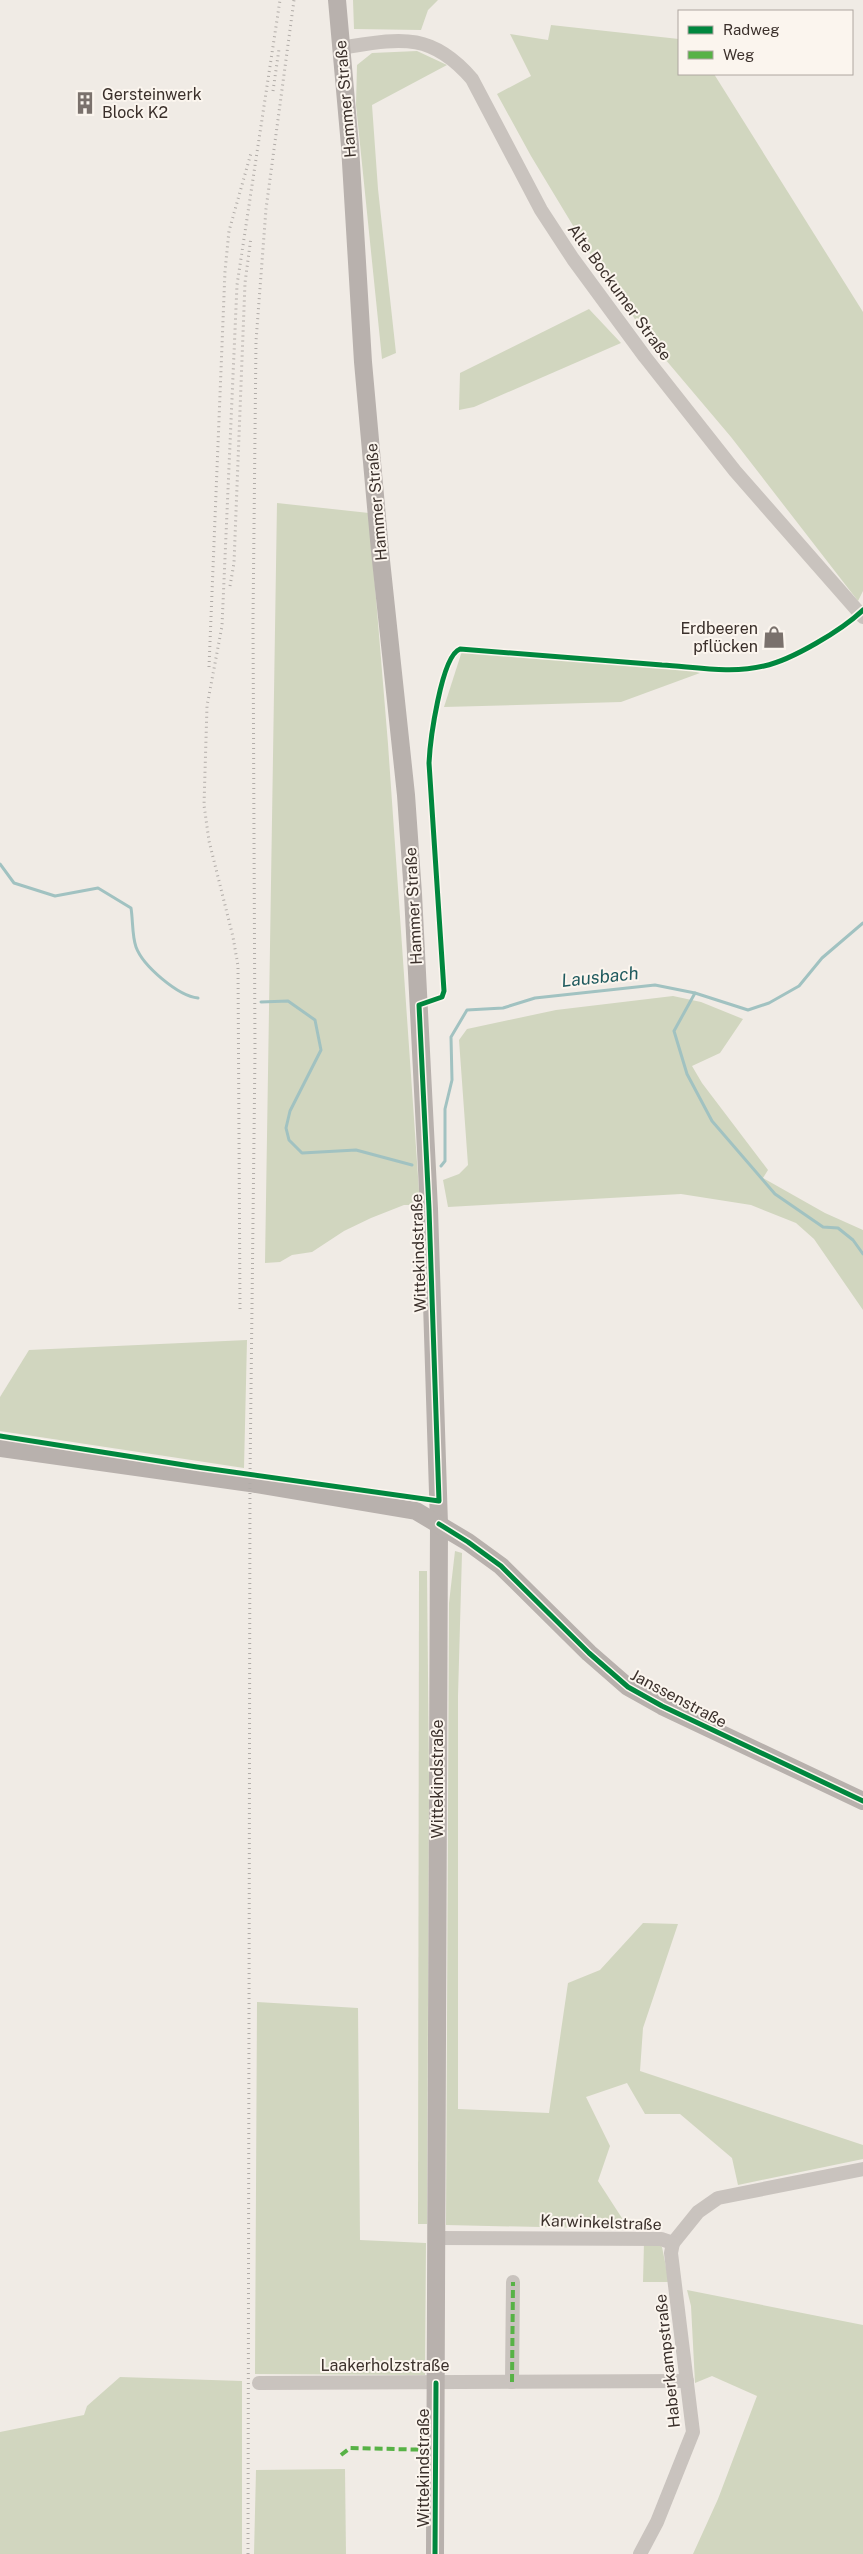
<svg xmlns="http://www.w3.org/2000/svg" width="863" height="2554" viewBox="0 0 863 2554" font-family="'Public Sans',sans-serif">
<style>
.green{fill:#d1d6bf}
.lines{fill:none;stroke-linecap:round;stroke-linejoin:round}
.stream{stroke:#a1c2c1;stroke-width:3}
.minor{stroke:#c9c3be;stroke-width:14}
.major{stroke:#b8b1ad;stroke-width:18}
.rail{stroke:#b1aca8;stroke-width:3;stroke-dasharray:1 4;stroke-linecap:butt}
.quiet{stroke:#57b246;stroke-width:4;stroke-dasharray:8 4;stroke-linecap:butt}
.cycleway-casing{stroke:#fbf5ee;stroke-width:8}
.cycleway{stroke:#00873e;stroke-width:5}
.labels{text-anchor:middle;stroke-width:4;stroke-linejoin:round;paint-order:stroke}
.poi-label{font-size:16px;fill:#3b302b;stroke:#fbf5ee;text-anchor:start}
.street-label{font-size:16px;fill:#3b302b;stroke:#fbf5ee}
.water-label{font-size:18px;font-style:italic;fill:#1f5a5e;stroke:#fbf5ee}
</style>
<rect width="100%" height="100%" fill="#f0ebe5"/>
<!-- green -->
<g class="green">
<path d="M353,0h85l-10,10 -7,20 -67,-1z"/>
<path d="M551,25l128,14v35h35l149,238v279l-5,10 -127,-164 -88,-104 -13,-22 -29,-39 -70,-116 -34,-62 34,-18 -21,-42 38,6z"/>
<path d="M417,51l30,14 -75,40 6,84 18,164 -14,6 -26,-254 1,-40 15,-12z"/>
<path d="M589,309l32,34 -147,64 -15,3 1,-37z"/>
<path d="M277,503l92,10 19,231 32,461h-16l-33,13 -27,13 -32,21 -20,3 -12,7 -15,1z"/>
<path d="M462,651l218,17 20,5 -79,29 -177,5z"/>
<path d="M673,996l28,6 42,17 -23,34 -28,13 10,17 66,87 -5,8 62,35 38,17v80l-49,-71 -18,-16 -45,-18 -70,-11 -233,13 -5,-27 16,-6 9,-9 -9,-125 8,-11 89,-19z"/>
<path d="M247,1340l-3,128 -244,-37v-34l29,-47z"/>
<path d="M455,1551l7,2 -4,143v413l91,4 19,-130 32,-13 43,-47 35,1 -35,104 -3,43 223,74v14l-125,26 -6,-27 -52,-44h-35l-18,-31 -41,14 24,49 -12,35 31,48 -183,-4 3,-622z"/>
<path d="M419,1571h8l2,207 -2,446h-9z"/>
<path d="M257,2002l101,6 2,232 66,3 -1,132 -170,-1z"/>
<path d="M644,2242h11l7,5 7,35h-26z"/>
<path d="M687,2290l176,35v229h-170l25,-55 39,-103 -45,-20 -17,7 -4,-77z"/>
<path d="M120,2377l122,4v173h-242v-122l84,-17 3,-9z"/>
<path d="M345,2469l1,85h-92l2,-84z"/>
</g>
<g class="lines">
<!-- stream -->
<g class="stream">
<path d="M0,864l14,19 41,13 43,-8 33,20c2,12 1,28 5,39 7,19 42,49 62,51"/>
<path d="M695,993l-21,38 13,43 25,47 63,73 48,33 15,1 15,12 10,14"/>
<path d="M261,1002l27,-1 27,19 6,30 -31,61 -4,17 3,12 13,13 54,-3 56,15"/>
<path d="M441,1166l4,-5v-52l7,-29 -1,-43 16,-27 36,-2 32,-10 120,-13 40,8 53,17 21,-7 30,-17 23,-28 41,-35"/>
</g>
<!-- minor -->
<g class="minor">
<path d="M340,48c58,-9 90,-18 132,31l69,131 32,49 72,98 90,114 128,146"/>
<path d="M436,2238l225,1 12,4"/>
<path d="M673,2243l25,-31 20,-14 145,-29"/>
<path d="M512,2382l1,-100"/>
<path d="M259,2383l428,-2"/>
<path d="M640,2554l17,-32 36,-90 -22,-179 2,-10"/>
</g>
<!-- major -->
<g class="major">
<path d="M337,0l13,146 13,216 17,189 26,244 7,99 16,315 10,315 -4,1030"/>
<path d="M0,1448l250,35 166,28 52,31 33,24 88,87 39,34 34,19 201,95"/>
</g>
<!-- rail -->
<g class="rail">
<path d="M273,91l6,-42"/>
<path d="M230,586l4,-23 11,-280 6,-46"/>
<path d="M209,667l16,-396 4,-40 22,-78"/>
<path d="M240,1309l-2,-343 -5,-29 -24,-96 -5,-36 3,-99 15,-80 15,-341 43,-285"/>
<path d="M248,2554l2,-1079 5,-423 -2,-431 3,-280 10,-132 28,-209"/>
</g>
<!-- quiet -->
<g class="quiet">
<path d="M512,2382l1,-100"/>
<path d="M341,2455l9,-7 85,2"/>
</g>
<defs>
<g id="cycleway">
<path d="M0,1436l197,31 242,34 -10,-292 -10,-204 23,-8 2,-6 -15,-228c1,-21 12,-107 31,-114 68,6 135,11 202,16 33,2 70,9 102,1 28,-6 78,-36 99,-56"/>
<path d="M439,1524l29,18 33,24 88,87 39,34 34,19 201,95"/>
<path d="M435,2554l1,-171"/>
</g>
</defs>
<!-- cycleway casing -->
<use href="#cycleway" class="cycleway-casing"/>
<!-- cycleway -->
<use href="#cycleway" class="cycleway"/>
</g>
<!-- icons -->
<defs>
<symbol id="building-bare" viewBox="-9 -9 18 18"><path d="M-4-6H4V6H1V3H-1V6H-4ZM-2.5-4.3h1.7v1.8h-1.7ZM.8-4.3h1.7v1.8H.8ZM-2.5-1h1.7V.8h-1.7ZM.8-1h1.7V.8H.8Z" fill="#7a716c" stroke="#fbf5ee" stroke-width="2.5" paint-order="stroke"/></symbol>
<symbol id="shop-bare" viewBox="-9 -9 18 18"><path d="M-5-2.5h2.3a2.7 3.5 0 0 1 5.4 0H5L5.5 6h-11ZM-1.5-2.5h3a1.5 2.3 0 0 0-3 0Z" fill="#7a716c" stroke="#fbf5ee" stroke-width="2.5" paint-order="stroke"/></symbol>
</defs>
<g fill-rule="evenodd">
<use href="#building-bare" x="69" y="87" width="32" height="32"/>
<use href="#shop-bare" x="758" y="621" width="32" height="32"/>
</g>
<g class="labels">
<!-- poi labels -->
<g class="poi-label">
<text x="102" y="100">Gersteinwerk<tspan x="102" dy="18">Block K2</tspan></text>
<text x="758" y="634" text-anchor="end">Erdbeeren<tspan x="758" dy="18">pflücken</tspan></text>
</g>
<!-- street labels -->
<g class="street-label">
<text transform="translate(345 99) rotate(-95)" y="6">Hammer Straße</text>
<text transform="translate(620 292) rotate(54)" y="6">Alte Bockumer Straße</text>
<text transform="translate(376 502) rotate(-95)" y="6">Hammer Straße</text>
<text transform="translate(413 906) rotate(-93)" y="6">Hammer Straße</text>
<text transform="translate(418 1253) rotate(-92)" y="6">Wittekindstraße</text>
<text transform="translate(679 1698) rotate(28)" y="6">Janssenstraße</text>
<text transform="translate(437 1779) rotate(-90)" y="6">Wittekindstraße</text>
<text transform="translate(601 2222) rotate(2)" y="6">Karwinkelstraße</text>
<text transform="translate(667 2361) rotate(-96)" y="6">Haberkampstraße</text>
<text x="385" y="2371">Laakerholzstraße</text>
<text transform="translate(423 2468) rotate(-90)" y="6">Wittekindstraße</text>
</g>
<!-- water labels -->
<g class="water-label">
<text transform="translate(600 977) rotate(-6)" y="6">Lausbach</text>
</g>
</g>
<!-- legend -->
<rect x="678" y="10" width="175" height="65" fill="#fbf5ee" stroke="#aea6a0"/>
<rect x="688" y="26" width="25" height="8" fill="#00873e" stroke="#aea6a0"/>
<text x="723" y="35" font-size="15" fill="#3b302b">Radweg</text>
<rect x="688" y="51" width="25" height="8" fill="#57b246" stroke="#aea6a0"/>
<text x="723" y="60" font-size="15" fill="#3b302b">Weg</text>
</svg>
